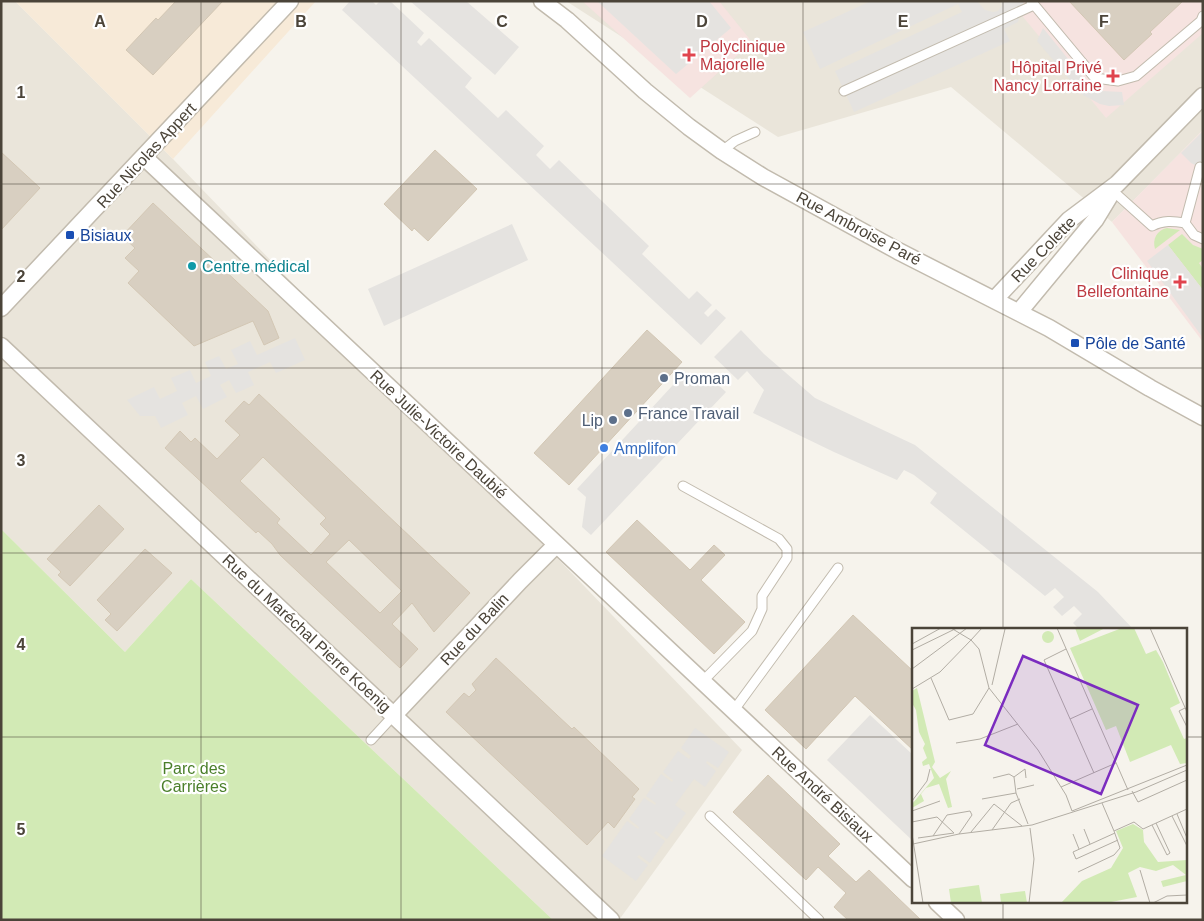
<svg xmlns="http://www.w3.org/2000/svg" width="1204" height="921" viewBox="0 0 1204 921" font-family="Helvetica,sans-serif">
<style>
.residential{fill:#eae5da}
.commercial{fill:#f7ead8}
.medical{fill:#f6e3e0}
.green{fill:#d2eab5}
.parking{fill:#e5e3e0}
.building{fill:#d8cfc1;stroke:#d3c7b4;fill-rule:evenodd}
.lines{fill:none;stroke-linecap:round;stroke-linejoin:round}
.lane-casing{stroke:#c2bbae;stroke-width:11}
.street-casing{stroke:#c2bbae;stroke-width:19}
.lane{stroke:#fff;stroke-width:9}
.street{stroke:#fff;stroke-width:16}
.grid{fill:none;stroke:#4b4439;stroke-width:1;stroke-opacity:0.55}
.health-dot{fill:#e0444e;stroke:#fff;stroke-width:2}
.transit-dot{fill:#1a4fb4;stroke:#fff;stroke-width:2}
.culture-dot{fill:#0f9aa8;stroke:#fff;stroke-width:2}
.service-dot{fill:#5c6f8a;stroke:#fff;stroke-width:2}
.shop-dot{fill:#3f7fe0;stroke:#fff;stroke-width:2}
.labels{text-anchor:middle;stroke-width:4.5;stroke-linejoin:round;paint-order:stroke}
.health-label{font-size:16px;fill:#be3a42;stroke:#fff;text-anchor:end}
.street-label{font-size:16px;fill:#4b4439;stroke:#fff}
.transit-label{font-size:16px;fill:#164399;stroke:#fff;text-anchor:start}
.culture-label{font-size:16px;fill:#0d838f;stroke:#fff;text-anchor:start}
.service-label{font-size:16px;fill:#4e5e75;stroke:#fff;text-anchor:start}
.shop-label{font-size:16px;fill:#366cbe;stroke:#fff;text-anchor:start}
.park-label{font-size:16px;fill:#4a7f2a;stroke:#fff}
.inset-road{fill:none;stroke:#b2ada4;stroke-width:1}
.view{fill:#7b2cbf;fill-opacity:0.15;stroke:#7b2cbf;stroke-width:2.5}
.inset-edge{fill:none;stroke:#4b4439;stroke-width:2.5}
.grid-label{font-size:16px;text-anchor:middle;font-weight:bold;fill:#4b4439;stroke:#fff;stroke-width:4.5;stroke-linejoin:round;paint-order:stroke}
</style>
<rect width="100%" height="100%" fill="#f6f3ec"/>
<!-- residential -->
<g class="residential">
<path d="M1,1h14l158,158 569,591 -123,170h-66l-362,-341 -66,73 -124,-123z"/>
<path d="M566,1h637v129l-91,92 -161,-135 -173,50z"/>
</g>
<!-- commercial -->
<path class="commercial" d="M15,1h301l-143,158z"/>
<!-- medical -->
<g class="medical">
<path d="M582,1h137l33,41 -62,56z"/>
<path d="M1010,1h193v32l-97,85z"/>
<path d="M1203,130v212l-91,-120z"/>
</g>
<!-- green -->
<g class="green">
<path d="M1167,228l13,2 -25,19c-3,-10 2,-19 12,-21z"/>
<path d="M1182,234l11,11 10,4v11l-4,3 4,6v21l-35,-45z"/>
<path d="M1,529l124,123 66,-73 362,341h-552z"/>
</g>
<!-- parking -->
<g class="parking">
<path d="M350,1h22l4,4 4,-4h10l34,32 -7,9 4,4 8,-8 43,40 -7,9 33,31 8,-8 38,36 -8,9 14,14 9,-9 90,86 -7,8 47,45 8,-8 15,14 -8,8 4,4 8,-8 10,9 -25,27 -359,-335z"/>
<path d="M410,1h56l53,46 -24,28z"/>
<path d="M597,1h112l22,27 -55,46z"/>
<path d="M871,1h106l8,9 8,2 5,-1 4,-5 -1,-5h23l-6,21 -14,7 6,12 -156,71 -19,-41 127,-59 -4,-8 -138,65 -17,-37z"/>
<path d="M1043,28l42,52 17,11 20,1 2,13 -15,1 -9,-2 -17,-9 -46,-54z"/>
<path d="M1203,131v38l-12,-6 -10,-10z"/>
<path d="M512,224l16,36 -144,66 -16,-37z"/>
<path d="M1168,245l35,45v48l-56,-77z"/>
<path d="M741,330l23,24 51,44 100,47 183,147 36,38h-54l-7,-7 9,-9 -8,-8 -12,10 -9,-9 11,-10 -9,-9 -10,8 -115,-93 7,-10 -23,-18 -10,-5 -7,10 -63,-28 -81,-39 11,-23 -17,-19 -9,9 -24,-23z"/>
<path d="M295,338l10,22 -29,13 -6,-11 -22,10 6,13 -18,8 -7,-13 -9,5 7,12 -24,12 -7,-13 -14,7 6,12 -27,13 -6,-12h-15l-13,-16 27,-13 6,12 17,-8 -6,-13 19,-8 6,13 15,-7 -6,-14 14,-6 7,13 12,-5 -7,-14 19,-9 7,14z"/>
<path d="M685,372l10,10 21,1 10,9 -135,143 -9,-8 4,-30 -9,-8z"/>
<path d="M870,715l43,40v86l-86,-81z"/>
<path d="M695,728l34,24 -11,16 -11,-7 -1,2 10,8 -11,16 -11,-8 -19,26 11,8 -19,26 -11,-8 -2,2 11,8 -15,22 -11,-8 -2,2 11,8 -12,16 -34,-25 25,-35 11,8 1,-2 -10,-8 15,-21 11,7 1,-2 -10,-7 15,-22 11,8 1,-2 -10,-8 15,-21 11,8 2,-3 -10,-8z"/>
</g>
<!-- building -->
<g class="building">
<path d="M176,1h47l-70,74 -27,-25 30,-32 2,2z"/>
<path d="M1069,1h114l-33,31 2,2 -28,26z"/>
<path d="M435,150l42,39 -49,52 -14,-13 -2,3 -28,-27z"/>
<path d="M1,152l39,36 -39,42z"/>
<path d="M153,203l115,108 11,27 -15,7 -11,-24 -59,25 -66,-63 11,-12 -14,-13 10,-10 -13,-12z"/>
<path d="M647,330l35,32 -113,123 -35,-32z"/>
<path d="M259,394l211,199 -36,39 -22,-29 -20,21 26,25 -18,19 -120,-113 -8,-11 -14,-13 -2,2 -91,-85 15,-17 11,11 4,-4 22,21 23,-24 -15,-14 19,-20 5,4zM263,457l63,61 -6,6 10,10 -19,21 -34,-32 3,-4 -40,-38zM349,540l53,51 -22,22 -54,-51z"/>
<path d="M99,505l25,24 -54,57 -12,-11 3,-3 -14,-13z"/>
<path d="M637,520l53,50 24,-25 11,10 -24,25 44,42 -31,32 -108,-102z"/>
<path d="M145,549l27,24 -55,58 -12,-11 6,-6 -14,-14z"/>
<path d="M853,615l60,56v79l-58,-54 -49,53 -41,-39z"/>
<path d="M496,658l76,71 2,-2 65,62 -7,8 3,2 -21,29 -6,-6 -21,23 -141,-133 18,-19 5,4 7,-7 -4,-6z"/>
<path d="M768,775l72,69 -12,12 28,26 13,-12 52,50h-73l-14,-13 12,-14 -28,-26 -12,13 -73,-68z"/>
</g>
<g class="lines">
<defs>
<g id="lane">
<path d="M1031,1l64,77 23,3 18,-5 65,-55 2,-5"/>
<path d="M844,91l190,-86"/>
<path d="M722,151l13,-10 20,-9"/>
<path d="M1113,191l39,35c11,-6 21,-5 33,-3l9,12 9,4"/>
<path d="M1185,223l15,-56"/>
<path d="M683,486l96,53 8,10v9l-25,38v13l-10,22 -49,50"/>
<path d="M734,710l104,-142"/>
<path d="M371,740l23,-25"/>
<path d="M710,816l109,104"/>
</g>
<g id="street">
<path d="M542,1l25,19 78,71 44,36 33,24 41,26 135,74 151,77 101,60 53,29"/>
<path d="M144,157l769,722"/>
<path d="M995,299l74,-79 48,-36 86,-88"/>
<path d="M1,308l289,-307"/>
<path d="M1019,312l76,-92 17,-28"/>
<path d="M1,346l610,574"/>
<path d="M394,715l126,-134 36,-36"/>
<path d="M937,902l19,18"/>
</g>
</defs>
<!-- lane casing -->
<use href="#lane" class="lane-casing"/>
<!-- street casing -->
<use href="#street" class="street-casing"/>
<!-- lane -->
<use href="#lane" class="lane"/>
<!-- street -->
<use href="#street" class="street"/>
</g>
<!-- grid -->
<path class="grid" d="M201,1v919M401,1v919M602,1v919M803,1v919M1003,1v629M1,184h1202M1,368h1202M1,553h1202M1,737h912M1185,737h18M1003,902v18"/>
<!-- markers -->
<g class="health-dot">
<path d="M686.5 47.5h5v5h5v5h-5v5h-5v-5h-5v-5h5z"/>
<path d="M1110.5 68.5h5v5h5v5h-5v5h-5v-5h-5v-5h5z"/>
<path d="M1177.5 274.5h5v5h5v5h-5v5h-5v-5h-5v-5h5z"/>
</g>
<g class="transit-dot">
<rect x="65" y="230" width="10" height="10" rx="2.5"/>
<rect x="1070" y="338" width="10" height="10" rx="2.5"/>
</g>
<circle class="culture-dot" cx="192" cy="266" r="5"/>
<g class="service-dot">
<circle cx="664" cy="378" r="5"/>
<circle cx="628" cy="413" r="5"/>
<circle cx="613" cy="420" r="5"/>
</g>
<circle class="shop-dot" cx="604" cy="448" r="5"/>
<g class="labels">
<!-- health labels -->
<g class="health-label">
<text x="700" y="52" text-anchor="start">Polyclinique<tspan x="700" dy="18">Majorelle</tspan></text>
<text x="1102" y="73">Hôpital Privé<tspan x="1102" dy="18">Nancy Lorraine</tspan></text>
<text x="1169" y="279">Clinique<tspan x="1169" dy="18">Bellefontaine</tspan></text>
</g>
<!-- street labels -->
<g class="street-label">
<text transform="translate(146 155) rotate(-47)" y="6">Rue Nicolas Appert</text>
<text transform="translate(859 228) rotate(28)" y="6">Rue Ambroise Paré</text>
<text transform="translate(1043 249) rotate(-46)" y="6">Rue Colette</text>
<text transform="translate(439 434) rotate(43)" y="6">Rue Julie-Victoire Daubié</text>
<text transform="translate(474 629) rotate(-47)" y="6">Rue du Balin</text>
<text transform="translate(307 633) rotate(43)" y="6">Rue du Maréchal Pierre Koenig</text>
<text transform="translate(823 794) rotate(43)" y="6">Rue André Bisiaux</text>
</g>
<!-- transit labels -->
<g class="transit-label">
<text x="80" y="241">Bisiaux</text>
<text x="1085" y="349">Pôle de Santé</text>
</g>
<!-- culture labels -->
<g class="culture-label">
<text x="202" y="272">Centre médical</text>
</g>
<!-- service labels -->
<g class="service-label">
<text x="674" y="384">Proman</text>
<text x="638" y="419">France Travail</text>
<text x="603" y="426" text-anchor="end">Lip</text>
</g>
<!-- shop labels -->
<g class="shop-label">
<text x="614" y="454">Amplifon</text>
</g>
<!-- park labels -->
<g class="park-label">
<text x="194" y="774">Parc des<tspan x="194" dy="18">Carrières</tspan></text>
</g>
</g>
<!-- overview -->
<g transform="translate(912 628)">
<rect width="275" height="275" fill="#f6f3ec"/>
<path d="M163,0h30l-25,13zM210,0h12l12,26 10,-4 7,12 17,41 -10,5 14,31 3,-1v25l-7,1 -9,-19 -41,17 -14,-36 -10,4 -36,-82zM130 9a6 6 0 1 1 12 0a6 6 0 1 1-12 0ZM5,60l18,74 -3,5 8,11 11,-7 -5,8 6,28 -4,1 -9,-24 -13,4 -5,6 3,7 -12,7v-4l22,-26 -5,-14 -6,2 -1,-4 5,-4 -4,-10 2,-4 -6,-12 -3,-22 -4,-7v-12zM221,196l10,6 1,12 14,20 29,-2v21l-24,6 -2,-6 25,-6 -13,-10 -17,6 -16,-4 -12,6 9,24 -31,6h-45l21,-22 29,-13 12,-20 -7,-17zM67,257l3,18h-31l-2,-14zM113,263l2,12h-26l-1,-9z" fill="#d2eab5"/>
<path class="inset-road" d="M39,0l20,12M145,0l71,162M238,0l37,84M59,12l8,9 10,39 49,62 28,45 6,16M59,12l11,-12M0,16l29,-16M154,21l-22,11 50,113M0,22l45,-22M0,41l55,-41M19,50l18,42 24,-6 16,-26M80,57l13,-56M0,61l28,-17 31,-32M273,80l-6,3 8,16M158,91l22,-10M44,115l24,-4 38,-15M102,149l11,-8 1,9M81,150l16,-4 5,3 2,16M149,159l55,-24M105,161l17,-4M220,163l6,11 49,-22M70,171l34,-6 12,31M0,173l15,-20 3,-12M190,175l12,28 20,-9 9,7 44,-20M0,183l28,-10M160,183l115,-46M265,186l10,24M260,188l15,30M0,194l25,-5 17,16M240,197l15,30 3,-2 -14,-30M172,201l6,15M80,202l19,-27 9,-4M59,204l23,-28 28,22M203,205l-42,19 3,7 42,-19M0,206l11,69M161,206l6,15M21,208l14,-21 23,-4 2,4 -13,19M6,210l36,-5M1,216l46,-10 73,-9 104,-33 51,-22M228,242l10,33M166,244l36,-17 6,-7 -6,-17M117,275l5,-44 -4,-31M241,275l14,-7 20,-1"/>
<path class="view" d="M111,28l115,49 -37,89 -116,-49z"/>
<rect width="275" height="275" class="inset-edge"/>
</g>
<g class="grid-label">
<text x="100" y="27">A</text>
<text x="301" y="27">B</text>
<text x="502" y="27">C</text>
<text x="702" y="27">D</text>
<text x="903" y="27">E</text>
<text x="1104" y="27">F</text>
<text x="21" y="98">1</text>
<text x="21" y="282">2</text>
<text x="21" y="466">3</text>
<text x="21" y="650">4</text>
<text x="21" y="835">5</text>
</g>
<!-- border -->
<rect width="1204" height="921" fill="none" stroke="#4b4439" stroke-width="5"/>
</svg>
